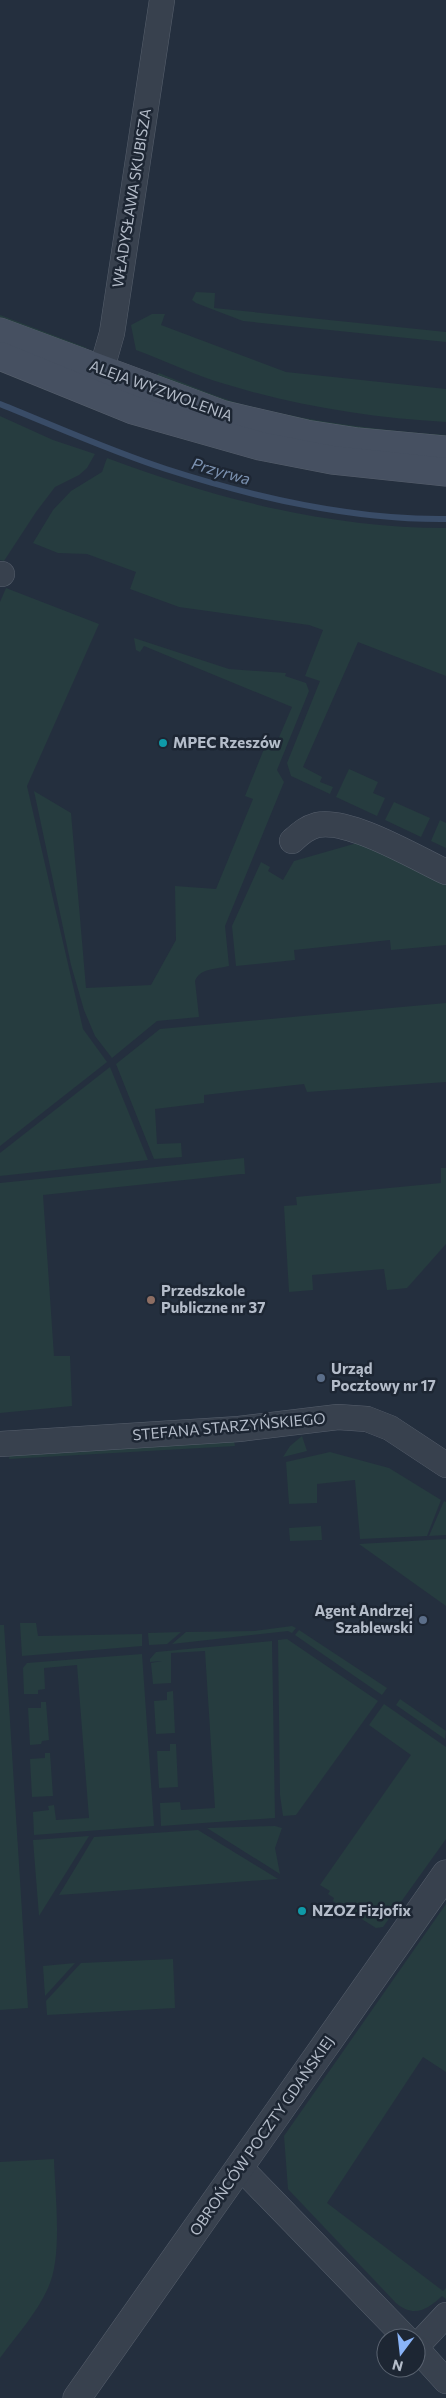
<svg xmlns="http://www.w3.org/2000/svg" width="446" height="2398" viewBox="0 0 446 2398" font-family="Commissioner,sans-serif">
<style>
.green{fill:#263c3f}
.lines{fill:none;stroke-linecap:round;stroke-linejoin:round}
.stream{stroke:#394c67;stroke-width:6}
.minor-casing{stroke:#565f6c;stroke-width:26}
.tertiary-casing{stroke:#565f6c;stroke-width:29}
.secondary-casing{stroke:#565f6c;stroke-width:29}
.minor{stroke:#38414e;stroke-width:25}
.tertiary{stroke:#38414e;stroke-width:28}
.secondary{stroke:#465061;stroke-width:28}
.culture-dot{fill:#0f9aa8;stroke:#1d2633;stroke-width:2}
.education-dot{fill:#8d6e63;stroke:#1d2633;stroke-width:2}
.service-dot{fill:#5c6f8a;stroke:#1d2633;stroke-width:2}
.labels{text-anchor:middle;stroke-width:5;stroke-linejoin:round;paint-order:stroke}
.street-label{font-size:15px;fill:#b4bcc9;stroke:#1d2633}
.poi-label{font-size:15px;font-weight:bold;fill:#b4bcc9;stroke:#1d2633;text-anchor:start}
.water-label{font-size:16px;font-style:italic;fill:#7c92b1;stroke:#1d2633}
</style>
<rect width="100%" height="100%" fill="#242f3e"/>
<!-- green -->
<g class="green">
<path d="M196,292l19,1 -1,15 232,24v10l-203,-21 -47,-18 -4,-3z"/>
<path d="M152,314h13l-4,11 125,47 160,17v33c-74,-4 -150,-16 -221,-38 -31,-9 -59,-23 -89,-34l-5,-25z"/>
<path d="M0,315l87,33 -7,1 -80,-29z"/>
<path d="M159,373c25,10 50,21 75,29 69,19 141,28 212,33v4l-107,-12 -102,-21 -83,-29z"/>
<path d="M0,416l53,24 42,14 -8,14 -8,7 -24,12 -19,25 -32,49 -4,-1z"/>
<path d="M107,458c109,41 222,70 339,70v148l-88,-34 -55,125 19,10 -2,5 13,5 -3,7 -39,-18 -4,-13 33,-82 -15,-5 18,-46 -14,-5 -130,-18 -49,-18 6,-17 -49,-18 -29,-1 -25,-10 20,-33 18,-19 31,-19z"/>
<path d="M6,588l93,36 -72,162 56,243 24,33 -107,84v-544z"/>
<path d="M134,638l95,31 57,4 -1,3 21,7 3,8 -32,79 7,12 -59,144 4,40c-12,3 -29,2 -34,15l4,36 -42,4 -45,37 -17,-22 -11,-26 -13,-45 -37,-174 37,22 15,175 65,-3 25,-45 -1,-54 41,3 37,-90 -8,-3 23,-57 9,3 15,-35 -148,-61 -4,6 -4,-2z"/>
<path d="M349,769l29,13 -5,11 12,5 -8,18 -41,-19z"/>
<path d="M394,802l36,16 -9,19 -36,-17z"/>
<path d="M440,820l6,3v25l-15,-7z"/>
<path d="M357,843l89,36v66l-55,5 -1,-10 -96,10 1,10 -59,6 -4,-40 29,-64 9,5 -2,4 15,9 11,-19z"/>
<path d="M446,1003v79l-139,10 -3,-8 -100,11v8l-49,6 2,35 24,-1 1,14 -28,2 -38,-95 44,-35z"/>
<path d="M110,1067l38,93 -148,16v-23z"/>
<path d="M244,1158l1,16h-4l-198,21 11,161h16l2,50 -72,7v-230z"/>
<path d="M441,1168h5v76l-39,44 -20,2 -3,-21 -72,6 1,15 -24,2 -5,-86 13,-1 -1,-8 145,-14z"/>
<path d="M302,1436l5,15 -24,6 7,-11z"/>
<path d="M234,1441l1,5 -226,13 1,-5z"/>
<path d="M330,1452l59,16 52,32 -14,36 -67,3 -5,-59 -38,4v19l-28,1 -3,-42z"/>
<path d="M444,1501l2,1v33l-17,1z"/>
<path d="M321,1526l1,14 -32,1 -1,-13z"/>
<path d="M446,1539v67l-87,-62z"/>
<path d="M20,1623h16l2,13 104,-2v12l-120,10z"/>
<path d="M0,1625h4l24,383 -28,2z"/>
<path d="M292,1626l4,2 -4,5 -4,-2 -116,13 14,-12 68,-1z"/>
<path d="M299,1630l88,58 -5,7 -87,-60z"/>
<path d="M181,1632l-14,12 -18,1 -1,-12z"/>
<path d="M287,1639l91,62 -82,114 -13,1 -3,-21 -2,-155z"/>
<path d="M272,1641l3,177 -114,8 -1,-23 20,-1 1,8 34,-2 -10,-157 -34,2v30l-18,1 -2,-21 11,-2 -12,1v-3l6,-7z"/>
<path d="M142,1654l12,172 -120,9 -1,-23 16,-2 -1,-4 6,-1 2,15 33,-2 -12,-153 -33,3 1,21 -7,1v4h-14l-1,-26 4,-5z"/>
<path d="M173,1691l2,42 -19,1 -2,-33 13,-1v-8z"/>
<path d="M400,1699l46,32 -1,8 -49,-34z"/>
<path d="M41,1702h5l3,38 -7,1 -1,3 -11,1 -2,-37h13z"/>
<path d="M384,1704l62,43v92l-63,88 -7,1 -43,-27 1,-3 -6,-4 2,-3 -10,-6 91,-130 -42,-30z"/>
<path d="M170,1744h6l2,43 -19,1 -2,-37h13z"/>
<path d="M45,1753h5l3,43 -21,1 -2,-38 15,-1z"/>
<path d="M275,1826l7,2 -7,20 5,26 -73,-46z"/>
<path d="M198,1830l80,49 -219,16 35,-58z"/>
<path d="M89,1836l-50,80 -6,-76z"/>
<path d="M446,1904v168l-23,-15 -96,146 116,88 3,-3v11l-4,-3c-15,14 -28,22 -46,7l-108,-114 -4,-53z"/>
<path d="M173,1959l2,49 -128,7 -1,-14 35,-38z"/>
<path d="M75,1963l-30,33 -2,-30z"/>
<path d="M54,2159c1,36 9,97 -6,129 -11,25 -32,48 -48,70v-196z"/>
</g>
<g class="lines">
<!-- stream -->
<path class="stream" d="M0,404c55,22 110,47 166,65 90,29 186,51 280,50"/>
<defs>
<g id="minor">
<path d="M96,389l16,-56 50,-333"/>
<path d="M0,574h2"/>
<path d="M292,841c8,-7 14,-13 25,-16 32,-7 99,33 129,47"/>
<path d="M0,1444l239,-15 99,-12 29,2 23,9 56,37"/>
<path d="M240,2167l166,171"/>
<path d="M416,2347l30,-32"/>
<path d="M416,2348l30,33"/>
</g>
<path id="tertiary" d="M77,2398l369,-524"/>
<g id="secondary">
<path d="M0,332l224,83 82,19 52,8 88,8"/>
<path d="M0,356l133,54 127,36 72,14 114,12"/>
</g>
</defs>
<!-- minor casing -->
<use href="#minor" class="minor-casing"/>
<!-- tertiary casing -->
<use href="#tertiary" class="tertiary-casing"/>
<!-- secondary casing -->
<use href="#secondary" class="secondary-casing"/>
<!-- minor -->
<use href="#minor" class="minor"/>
<!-- tertiary -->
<use href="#tertiary" class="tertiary"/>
<!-- secondary -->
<use href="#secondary" class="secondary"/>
</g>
<!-- markers -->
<g class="culture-dot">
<circle cx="163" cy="743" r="5"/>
<circle cx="302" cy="1911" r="5"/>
</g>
<circle class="education-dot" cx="151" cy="1300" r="5"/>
<g class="service-dot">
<circle cx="321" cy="1378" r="5"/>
<circle cx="423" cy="1620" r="5"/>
</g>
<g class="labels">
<!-- street labels -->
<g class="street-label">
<text transform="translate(132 198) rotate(-81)" y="5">WŁADYSŁAWA SKUBISZA</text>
<text transform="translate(161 391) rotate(20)" y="5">ALEJA WYZWOLENIA</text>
<text transform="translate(229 1427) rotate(-5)" y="5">STEFANA STARZYŃSKIEGO</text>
<text transform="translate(262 2136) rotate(-55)" y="5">OBROŃCÓW POCZTY GDAŃSKIEJ</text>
</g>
<!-- poi labels -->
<g class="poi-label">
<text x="173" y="748">MPEC Rzeszów</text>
<text x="161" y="1296">Przedszkole<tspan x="161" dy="17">Publiczne nr 37</tspan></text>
<text x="331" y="1374">Urząd<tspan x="331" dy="17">Pocztowy nr 17</tspan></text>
<text x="413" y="1616" text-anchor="end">Agent Andrzej<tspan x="413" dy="17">Szablewski</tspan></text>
<text x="312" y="1916">NZOZ Fizjofix</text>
</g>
<!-- water labels -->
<g class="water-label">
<text transform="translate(221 471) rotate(16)" y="6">Przyrwa</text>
</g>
</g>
<!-- north arrow -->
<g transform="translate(401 2353) rotate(195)"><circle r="24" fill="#1d2633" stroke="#59626f"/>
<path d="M0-4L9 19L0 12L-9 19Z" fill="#8ab4f8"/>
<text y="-8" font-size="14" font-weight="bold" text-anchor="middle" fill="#b4bcc9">N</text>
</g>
</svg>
